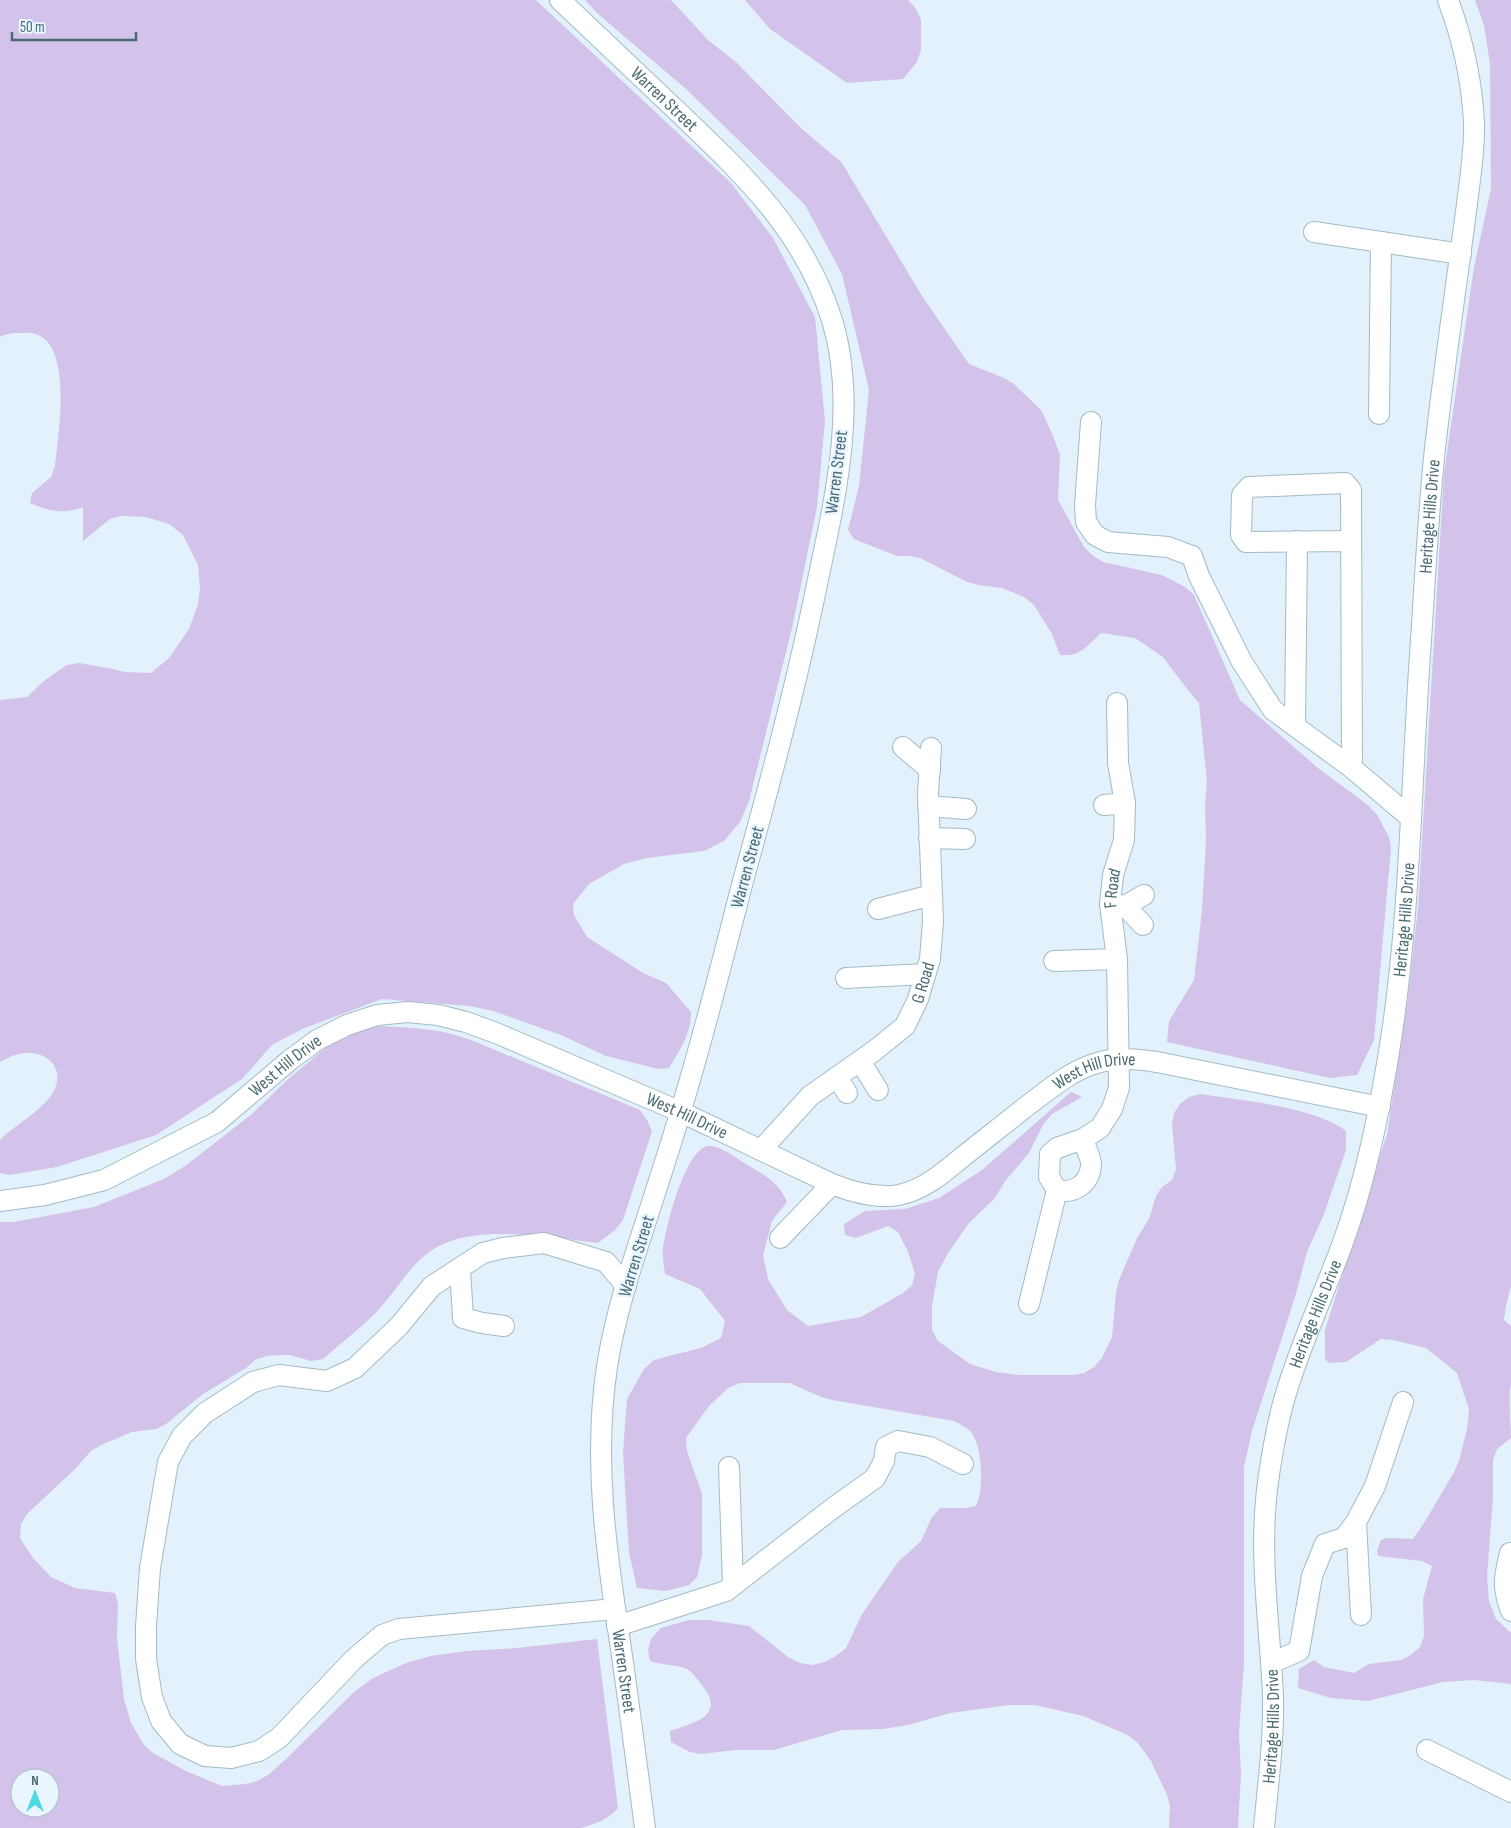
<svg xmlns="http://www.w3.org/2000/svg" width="1511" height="1828" viewBox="0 0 1511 1828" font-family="'Sofia Sans Condensed',sans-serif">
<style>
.green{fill:#d3c2e9;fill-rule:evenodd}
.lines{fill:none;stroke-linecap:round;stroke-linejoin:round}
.minor-casing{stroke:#a2bbc5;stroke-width:22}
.minor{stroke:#fff;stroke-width:20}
.labels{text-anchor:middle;stroke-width:5;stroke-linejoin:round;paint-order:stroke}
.street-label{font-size:18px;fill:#4a6b73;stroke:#e9f5ff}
</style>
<rect width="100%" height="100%" fill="#e3f1fc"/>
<!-- green -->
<g class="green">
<path d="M0,0h536l195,183 42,55 42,79 10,104 -8,86 -25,121 -43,173 -9,21 -16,19 -20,10 -57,7 -23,6 -35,20 -16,20 1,11 13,22 56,36 23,10 25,29c0,23 -11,37 -22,56l-11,1 -52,-13 -45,-21 -68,-24 -23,-5 -88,-7 -80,30 -30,16 -30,34 -86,56 -99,32 -47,8 -10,-2v-33c16,-18 62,-38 57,-67 -2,-8 -6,-13 -14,-17 -15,-7 -29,-2 -43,6v-362l27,-3 18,-17 22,-15 12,-2 34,6 12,3 26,1 18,-15 20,-29 9,-25 2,-16 -2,-23 -15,-30 -14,-11 -23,-7 -25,-1 -11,3 -27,22v-34c-20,8 -34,4 -53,-4l2,-10 19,-16 4,-11c3,-30 22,-139 -32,-133 -8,0 -16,0 -23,4z"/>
<path d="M585,0h86l37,40 29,23 65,66 40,34 80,133 47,68 35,14 10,6 27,26 11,23 8,22 -2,45 26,47 8,8 11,7 59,13 23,12 9,8 46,105 78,68 51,38 8,9 12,22 2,11 -17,192 -17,35 -27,3 -163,-36 2,-21 25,-41 8,-70 4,-69 -1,-36 2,-23 -8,-79 -15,-18 -21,-28 -28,-19 -34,-5c-14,13 -20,24 -41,22l-8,-21 -18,-29 -10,-8 -22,-9 -23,-3 -12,-3 -47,-24 -11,-2h-12l-43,-17 -6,-9 11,-44 10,-96 -27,-116 -37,-69 -119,-116 -88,-75z"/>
<path d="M745,0h163l8,9 5,11v30l-4,12 -14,17 -56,4 -77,-54z"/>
<path d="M1475,0h36v1286l-5,20 -2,14 7,6v60c-3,5 0,43 0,52l-14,11 -4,11v37l-6,79 2,25 7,18 15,14v51l-37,-4 -31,2 -75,19 -37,-3 -33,-10 1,-19 15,-9 10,7 30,6 15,-9 32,-4 10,-5 9,-8 4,-11 -1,-37 9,-33 -10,-5 -44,-5 -1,-6 4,-10 6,-2 26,1 13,-19 28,-48 5,-11 8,-32 2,-20 -12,-36 -31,-25 -33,-8 -12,-1 -35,23 -17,1 -4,-4v-29l62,-196 21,-136 10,-90 26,-435 30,-206 17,-78 -1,-125 -6,-39z"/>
<path d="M378,1026c34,2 61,2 93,14l169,70 7,10 5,11 -29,89 -8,10 -17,13c-45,-5 -113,-18 -155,1 -29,13 -43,42 -63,64 -16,18 -39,35 -57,51l-12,2 -21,-6h-12l-11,1 -12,4 -9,8 -43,26 -37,30 -10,5 -24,3 -31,13 -10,6 -16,18 -48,45 -6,10 -1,14 13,20 18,19 24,11 40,5 3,11 -1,35 7,60 7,24 13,22 9,8 33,18 36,15 24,-2 11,-3 11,-6 18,-16 67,-66 20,-15 33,-15 25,-7 35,-5 51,-3 80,-9 21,169c-10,12 -22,15 -37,20h-581v-606h14l80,-15 70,-28 21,-13 67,-52 35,-34 54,-45zM20,1778h30v30h-30z"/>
<path d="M1071,1092l11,5 -30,17 -8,9 -15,30 -23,27 -12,19 -25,24 -21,30 -10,19 -6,34v24l6,11 32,23 26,8 24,3h53l11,-2 10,-6 8,-9 10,-21 4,-44 3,-13 18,-42 12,-19 7,-23 6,-9 10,-7 4,-11 -4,-45 2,-11 6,-9 9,-7 11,-3c40,6 115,13 146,37v19l-22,64 -17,38 -11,42 -44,137 -8,36v196l-5,70 2,40 -3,55h-69l1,-22 -3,-11 -16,-34 -14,-19 -9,-7 -45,-19 -48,-11h-26l-59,8 -42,12 -25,4 -41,1 -68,20h-38l-35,4 -11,-2 -19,-10 -1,-11c20,-7 56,-14 34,-43 -5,-7 -11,-16 -19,-20 -9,-3 -24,-3 -35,-7l-2,-11 3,-11 10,-11 28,-8h19l41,6 39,31 12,6 12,2 13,-3 11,-6 10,-8 16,-34 36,-52 23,-21 11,-24 8,-9h25l11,-2c8,-16 7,-59 -5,-74 -5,-5 -11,-8 -17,-11l-122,-21 -11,-3 -31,-14h-50l-12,5 -19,18 -23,32 1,13 15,43v61l-5,22 -8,8 -11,3 -12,3 -29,-3 -8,-36 -6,-99 4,-54 17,-30 10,-9 47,-12 20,-10 4,-17 -25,-32 -35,-15c-1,-8 -3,-18 -2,-26 3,-21 22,-99 45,-102 12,-1 28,12 38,18 17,10 34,19 41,38l-15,19 -9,34 5,24 19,31 21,16 53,-9 42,-24 9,-8 3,-11 -7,-22 -10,-20 -10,-6 -32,12 -11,-3 -1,-11 21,-13 40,-2 34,-11 43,-28z"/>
</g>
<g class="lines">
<defs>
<g id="minor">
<path id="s1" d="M560,0c38,36 76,72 115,109 66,63 129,121 157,211 27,88 1,186 -17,274 -20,96 -46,192 -72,287 -20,77 -39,154 -62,229 -14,48 -30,95 -45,142 -12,37 -23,75 -29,115 -14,92 -1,183 13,275 9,62 17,124 25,186"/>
<path d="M1314,232l147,22"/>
<path d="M1379,414l2,-172"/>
<path d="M1091,422l-6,83 1,17 9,13 13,7 60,5 24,9 7,20 43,86 31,48 79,58 59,50"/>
<path d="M1351,541l-105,1 -5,-7 1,-40 7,-8 96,-4 6,7 1,278"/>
<path d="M1295,726l2,-185"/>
<path d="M903,747l27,23"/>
<path d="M1104,805l21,-2"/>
<path d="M928,806l38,3"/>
<path d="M929,838l36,1"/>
<path d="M1110,904l15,2 19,-11"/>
<path d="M1125,906l18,19"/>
<path d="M878,909l54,-14"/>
<path d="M1054,961l63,-2"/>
<path d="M846,978l79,-4"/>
<path d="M860,1061l18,29"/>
<path d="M837,1077l10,16"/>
<path id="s2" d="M1083,1139c2,8 9,20 8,27 -2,19 -18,28 -34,24l-8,-13 1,-23 7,-6 26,-9 17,-11 12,-19 7,-21 -2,-129 -7,-55 3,-29 11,-35 1,-37 -7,-40 -1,-60"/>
<path id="s3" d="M761,1150l49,-54 64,-45 31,-25 13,-27 12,-40 3,-38 -5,-128 3,-45"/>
<path id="s4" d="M0,1201l45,-6 59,-15 113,-58 73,-62 27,-20 30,-15 30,-10 31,-3 30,3 28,7 30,11 185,79 151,72c20,8 44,15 67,11 24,-5 43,-21 61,-36 21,-17 42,-33 63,-50 23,-17 46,-38 74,-46 20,-6 40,-4 60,-1l223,45"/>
<path d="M780,1238l52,-54"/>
<path d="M460,1269l3,49 19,5 22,3"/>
<path d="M1029,1304l28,-114"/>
<path d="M729,1467l4,118"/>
<path d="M1356,1522l5,93"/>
<path d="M1510,1553c-6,24 -8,34 1,58"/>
<path d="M615,1609l-216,20 -17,6 -28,24 -75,79 -20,13 -28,7 -26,-2 -25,-12 -19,-23 -9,-24 -6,-38v-33l4,-58 18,-106 14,-26 23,-23 48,-31 26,-7 48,6 28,-13 44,-42 33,-40 51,-33 20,-5 41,-5 62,19 20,24"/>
<path d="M617,1626l109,-35 107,-83 42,-30 9,-17 2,-14 12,-6 32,6 33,17"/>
<path d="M1271,1663l28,-12 13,-75 13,-32 19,-6 12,-16 19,-36 28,-84"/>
<path d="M1427,1750l84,42"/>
<path id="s5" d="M1264,1828c4,-44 10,-88 9,-132 -3,-70 -14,-136 -6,-207 4,-30 9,-60 17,-89 15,-53 39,-103 58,-155 23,-62 36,-127 47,-193 22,-136 22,-274 32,-412 4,-61 7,-121 13,-182 9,-85 22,-169 33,-254 3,-27 8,-54 7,-81 -2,-42 -11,-83 -26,-123"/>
</g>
</defs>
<!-- minor casing -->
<use href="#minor" class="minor-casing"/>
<!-- minor -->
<use href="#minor" class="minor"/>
</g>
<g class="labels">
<!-- street labels -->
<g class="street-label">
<text dy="6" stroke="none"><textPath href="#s1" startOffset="144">Warren Street</textPath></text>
<text transform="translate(836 472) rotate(-83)" y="6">Warren Street</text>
<text dy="6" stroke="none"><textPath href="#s5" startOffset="1332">Heritage Hills Drive</textPath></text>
<text transform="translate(747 867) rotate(-75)" y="6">Warren Street</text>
<text dy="6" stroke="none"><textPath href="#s2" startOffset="416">F Road</textPath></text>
<text dy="6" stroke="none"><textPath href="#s5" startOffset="928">Heritage Hills Drive</textPath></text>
<text dy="6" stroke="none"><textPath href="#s3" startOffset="238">G Road</textPath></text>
<text dy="6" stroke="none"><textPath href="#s4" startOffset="322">West Hill Drive</textPath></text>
<text dy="6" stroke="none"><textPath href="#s4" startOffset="1222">West Hill Drive</textPath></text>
<text dy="6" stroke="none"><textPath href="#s4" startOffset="758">West Hill Drive</textPath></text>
<text transform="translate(636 1256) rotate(-73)" y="6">Warren Street</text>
<text dy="6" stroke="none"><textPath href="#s5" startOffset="522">Heritage Hills Drive</textPath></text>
<text dy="6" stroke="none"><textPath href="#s1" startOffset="1809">Warren Street</textPath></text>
<text dy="6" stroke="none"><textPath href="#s5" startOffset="102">Heritage Hills Drive</textPath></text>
</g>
</g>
<!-- north arrow -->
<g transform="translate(35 1793)"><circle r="24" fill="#e9f5ff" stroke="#a9bec7"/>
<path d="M0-4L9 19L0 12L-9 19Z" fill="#4bd9e3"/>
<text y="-8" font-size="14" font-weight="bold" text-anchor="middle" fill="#4a6b73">N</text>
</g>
<!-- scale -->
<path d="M12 32v8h124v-8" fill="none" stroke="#4a6b73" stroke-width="2.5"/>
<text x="20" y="32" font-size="15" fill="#4a6b73" stroke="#e9f5ff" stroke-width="4" paint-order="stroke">50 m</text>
</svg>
